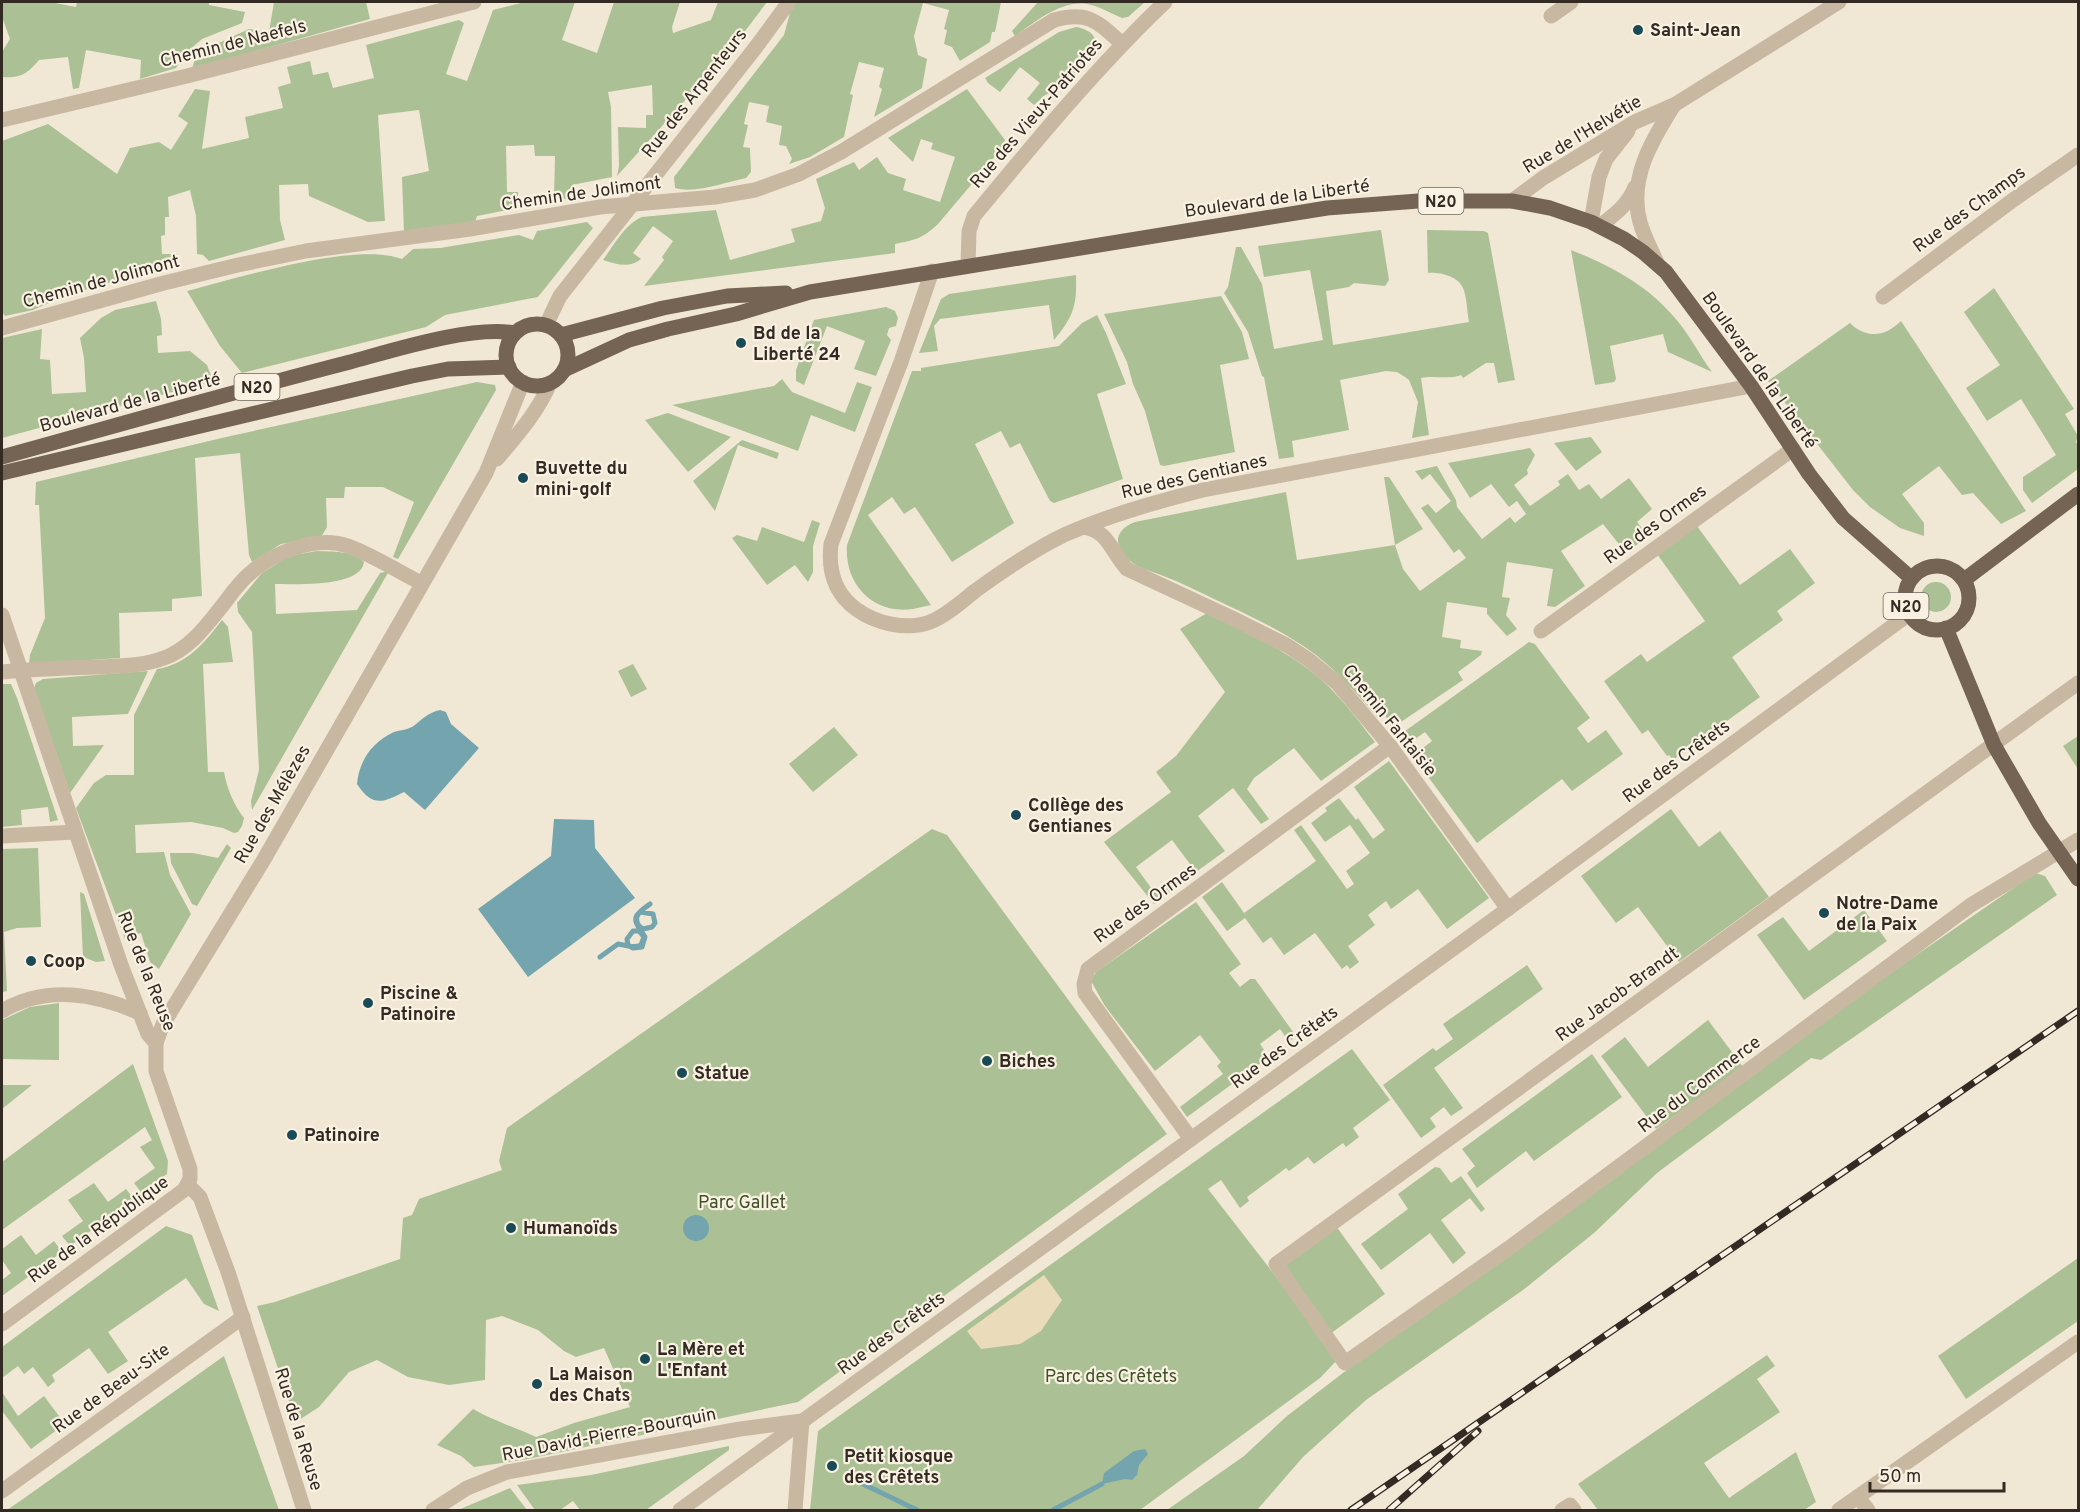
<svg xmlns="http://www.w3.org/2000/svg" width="2080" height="1512" viewBox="0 0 2080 1512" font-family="Overpass,sans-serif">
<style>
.green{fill:#acc095}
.plaza{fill:#eadbbb}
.water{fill:#74a5ae}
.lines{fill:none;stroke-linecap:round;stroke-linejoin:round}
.stream{stroke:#74a5ae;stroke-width:5}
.minor{stroke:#c9b8a1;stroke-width:15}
.major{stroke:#756354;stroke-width:15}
.rail-casing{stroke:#332a24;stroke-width:7}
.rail{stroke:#f9f1e1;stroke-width:4.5;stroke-dasharray:14;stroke-linecap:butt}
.poi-dot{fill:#194a55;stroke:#f9f1e1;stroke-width:2}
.labels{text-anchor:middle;stroke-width:4.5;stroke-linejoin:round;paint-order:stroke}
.shield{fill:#f9f1e1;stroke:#6e665d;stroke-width:1.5}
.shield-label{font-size:16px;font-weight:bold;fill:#332a24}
.poi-label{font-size:18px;font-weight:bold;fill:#332a24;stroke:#f9f1e1;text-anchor:start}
.street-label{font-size:18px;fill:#332a24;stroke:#f9f1e1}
.park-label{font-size:18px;fill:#3d5127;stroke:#f9f1e1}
</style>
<rect width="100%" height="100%" fill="#f1e7d5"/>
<!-- green -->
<g class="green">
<path d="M2,2h48l26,5 1,-5h132v3l36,7 -3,11 -40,16 -14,12 -12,17 -36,11 1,-19 -55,-10 -7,38 -6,1 -5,-32 -29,3c-13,15 -18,18 -37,17v-25l8,-13 -8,-22z"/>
<path d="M274,2h92l4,17 -178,50 3,-10 7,-8 10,-5 37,-17 20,3z"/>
<path d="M525,2h50l-13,38 35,13 17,-51h66l-8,25 1,6 38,-13 7,-18h49l-58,77 -9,1 -1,5 -82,91 2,-10 -1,-39 28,1v-13h7l-1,-30 -44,7 3,15 1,70 -40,8 2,5v8l-20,2 1,-44h-20l-1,-11 -28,1 1,46h11v16l-41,8 -2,6 -71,11 -2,-56 27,-6 -10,-61 -41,5 7,106 -17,1 -59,-26 -1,-12 -29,1 1,35 5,20 -76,21 -6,-6 -6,-1 -1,-38 -6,-26 -22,7 1,20h-4v18l-4,1 1,18h15l-2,10 -108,31 -34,15 -28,6 -3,-4v-171l46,-17 69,50 13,-26 29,-6 12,8 17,-27 -10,-7 17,-27 15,2 -8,58 47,-11 -4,-21 38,-9 -5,-21 13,-4 -4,-16 23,-6 3,14 15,-3 5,16 41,-10 -8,-33 93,-25 5,3 -18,51 21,7 26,-71z"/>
<path d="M796,2h205l-6,30h-3l-2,10 -30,19 -8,-14 -8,-3 3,-14 -3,-1 5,-19 -26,-7 -9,33 4,19 9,4 -5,29 -48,29 8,-28 -3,-2 5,-19 -25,-6 -9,32 3,1 -9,42 -34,20 -21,7 3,-5 -6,-13 -7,-1 3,-19 -16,-4 3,-16 -20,-4 -5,22 4,1 -5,22 7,1 1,24 -5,6c-20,4 -50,16 -71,10l-1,-11 110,-142 7,-26z"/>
<path d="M1038,2h107l-17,15 -6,1c-12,-5 -23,-12 -35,-14 -26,-4 -52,18 -72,32l-3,-5z"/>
<path d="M1076,27c11,2 19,6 21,18l-4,7 -31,36 -17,7 -11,10 -7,-6 13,-16 -20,-16 -20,25 -12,-9 -3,-5 74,-46z"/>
<path d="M967,89l38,51 -2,7 -65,77c-16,15 -23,16 -43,20v9l-251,33 20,-26 -2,-3 11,-16 -20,-15 -20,27 8,6c-12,10 -25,5 -38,1 11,-15 22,-36 39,-43l74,-7 14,50 65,-18 -4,-13 30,-8 4,-13 -9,-29 38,-17 5,8 18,-13 11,16 18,6 -3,11 37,12 15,-45 -24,-8 2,-6 -12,-4 -8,23 -25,-24z"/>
<path d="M587,222l6,6 -55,69 -93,18 -19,12 -184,46 -22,-27 -33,-55c51,-13 169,-50 215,-32l11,-10 27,-1 79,-13 14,5 4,-9z"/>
<path d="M1381,230l8,50 -4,6 -31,-3 -5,4 -23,4 7,54 136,-23c-2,-10 -2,-25 -6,-34 -5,-12 -24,-16 -35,-15l-1,-43 57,1 4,2 27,147 -17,3 -4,-20h-8l-23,15 -2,-3c-13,5 -26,0 -40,3l8,57 -17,3 6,-36 -9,-22 -4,-3 -8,-5 -11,-1 -46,9 9,50 -57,11 2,16 -15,2 -15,-82 -2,-1 -14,-44 -24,-39 4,-6 8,-40h5l21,37 12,65 49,-9 -13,-70 -46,7 -6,-31z"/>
<path d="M1571,250c40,16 75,34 104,68 14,16 24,36 37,54l-44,-20 -5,-18 -53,12 6,33 -2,3 -19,3z"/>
<path d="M1076,275c1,30 -2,41 -22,65l-5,-35 -109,14 -6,7 4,25 -19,2 22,-54 8,-5z"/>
<path d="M1994,288l80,121 -9,5 13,22 -2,6 2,4v23l-46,34 -9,-13v-13l33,-22 -35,-56 -34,22 -21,-33 34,-23 -36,-53z"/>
<path d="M1221,296l21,36 7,27 -29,6 15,87 -71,14 -4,-1 -15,-54 -12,-27 -6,-22 -23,-48z"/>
<path d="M156,301l5,18 1,16 -5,1 1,17 32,-2 17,14 6,16 -211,57v-100l40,-9 -2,30 10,1 2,34 34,-2 -2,-34 -4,-20 21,-20 14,-8z"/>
<path d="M886,307l9,4 3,7 -2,8 -7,2 -2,7 4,5 -15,36 -22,-7 11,-28 -38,-15 -23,59 -8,-4v-11l18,-50z"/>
<path d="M1097,315l9,18 20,51 -29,10 26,85 -69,24 -4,-2 -30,-58 -10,5 -9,-17 -26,13 39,79 -62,39 -37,-55 -11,7 -12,-17 -24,18 63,90c-6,1 -12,3 -18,4 -41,6 -69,-26 -66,-64l65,-174h9v-3l138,-22 23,-23z"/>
<path d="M1901,321l125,190 -25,13 -28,-31 -11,2 -23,-29 -37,28 22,29v13l-24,-8 -30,-21 -17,-17 -85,-109 82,-58c16,16 35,14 51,-2z"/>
<path d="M782,379l10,13 53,21 12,-31 15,5 -17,45 -44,-17 -13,36 -126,-46 102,-19z"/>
<path d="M477,382l18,3 1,5 -98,169 -5,-2 21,-55 -31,-15h-38l-1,11h-18l1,29 -6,10 -40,7 -29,18 -3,-7 -9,-102 -45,5 7,138 -30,3v12l-53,2 1,45 -91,6 1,-9 15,-37 -6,-113h-4l1,-23 190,-45z"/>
<path d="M668,413l63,24 -43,35 -43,-52z"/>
<path d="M1591,437l11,15 -26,19 -22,-28z"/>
<path d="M742,440l37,13 -2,6 -39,-14 -23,66 -22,-30z"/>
<path d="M1530,448l5,7 -8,15 1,4 -14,11 16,21 30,-21 -2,-4 10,-7 11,16 10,-6 12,15 28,-21 23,31 -15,13 11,14 -22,17 -23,-29 -42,27 24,35 -30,21 -8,-1 6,-37 -46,-7 -5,35 8,1 -4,17 11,14 -10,7 -20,-22v-6l-40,-6 -5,35 19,3 -1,8 22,3 -1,4 -23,17 5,8 -71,48 -8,-15 -7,4c-19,-22 -38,-44 -61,-62 -32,-24 -68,-40 -104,-57 -15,-7 -30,-15 -46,-21 -11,-5 -28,-8 -37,-17 -16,-15 -15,-30 6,-38l151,-30 11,68 98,-15 -11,-68h5l34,52 -28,16 8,24 17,22 46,-33 -7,-9 -5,4 -33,-45 7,-4 8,9 15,-12 -21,-27 -8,6 -7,-9 22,-5 19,34 1,7 25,32 28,-22 5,6 11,-9 -9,-13 -8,6 -18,-23 -21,14 -22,-35z"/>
<path d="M812,520l8,3 -7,23v26l-5,10 -13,-17 -28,20 -35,-47 5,-3 20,6 5,-14 42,15z"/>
<path d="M1697,526l43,59 50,-36 25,34 -38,28 6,9 -51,37 28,40 -87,63 -4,-5 -2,1 -19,-26 -6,4 -38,-53 37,-27 6,8 58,-41 -48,-67z"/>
<path d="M317,551c15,1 36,-1 47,11 -3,26 -70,22 -89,22l1,30 81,-4 23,-37 9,-2 -137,239 -1,-9 8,-31 -7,-138 -14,-20 -1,-9 25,-30 27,-17z"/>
<circle cx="1936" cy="597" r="15"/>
<path d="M1207,613c36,18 73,34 105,59 25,19 44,46 63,70l-54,39 -27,-33 -40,30 -7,11 22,30 -8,5 -28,-36 -35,28 27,35 -29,21 -24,-32 -36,27 18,25 20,-15 6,8 -26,19 -50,-62 67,-50 -15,-20 20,-16 49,-64 -45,-63z"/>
<path d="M222,620l6,7 5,35 -30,2 5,108h16c3,17 10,33 20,46l-2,8 -4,6 -4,1 -11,-5 -32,-6 -56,3 1,28 28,-1 6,23 21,39 -32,55 -9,-7 -9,-29 -16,6 -49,-131 18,-25 12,-8h28v-60l23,-46c31,-5 47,-26 65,-49z"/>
<path d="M1529,642l6,2 55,74 -13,10 11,15 18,-13 17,24 -51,37 -10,-12 -85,64 -62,-84 4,-8 13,-10 -7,-9 -17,12 -7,-10z"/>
<path d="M633,664l14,25 -16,8 -13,-26z"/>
<path d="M148,671l-20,43 -56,3 1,29 31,-1 -34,48 -36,-105 2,-5 7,-4z"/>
<path d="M2,684h9l6,14 41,122 -8,2 -2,-15 -27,3 1,15 -20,2z"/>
<path d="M834,727l24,28 -45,37 -24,-28z"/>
<path d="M2078,736v33l-15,-23z"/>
<path d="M1389,761l100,137 -42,31 -29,-40 -27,20 -5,-8 -18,14 7,10 -27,21 11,16 -9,7 -3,-4 -5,4 -27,-36 -31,22 -13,-18 -8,6 -18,-25 -18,13 -25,-34 20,-15 22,31 72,-52 -22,-31 7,-5 46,64 7,-5 -8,-13 24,-18 -20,-28 -25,17 -14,-19 16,-12 -2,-3 14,-10 17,22 2,-2 15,21 12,-9 -31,-43z"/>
<path d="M1671,809l28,38 21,-16 49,66 -90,65 -41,-55 -22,16 -35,-47z"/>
<path d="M932,829l15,6 220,299 -369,268 -270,57 -54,8 -13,-11 -24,-11 36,-36c21,12 41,18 63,28l38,-14 56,-16 -26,-59 -28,9 -12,-6 -26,-21 -36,-14 -16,4 -1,60 -36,5 -41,-8 -31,-17 -28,12 -30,35 -23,15 -39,-116 18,-4 125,-43 3,-41 9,-3 7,-16 83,-29 -3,-9 8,-33z"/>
<path d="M227,844l4,4 -34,58 -5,-2 -21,-41 -1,-10h23l25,5z"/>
<path d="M38,848l3,79 -24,1 -13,4 3,59 -4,1 -1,-1v-142z"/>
<path d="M2035,873l10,3 12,19 -236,165 -10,-2 -154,115 -63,60 -71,57 -157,110 -63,57 -46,53h-90l77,-54 43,-40 78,-60 521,-380z"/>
<path d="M80,892l4,2 21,67 -9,1 -13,-5z"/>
<path d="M1196,902l45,62 -12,9 11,14 10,-8h5l41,57 -7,6 -9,-13 -20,15 9,13 -82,60 -7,-10 43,-33 -6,-8 4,-4 -21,-27 -45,36 -50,-65 -14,-25 5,-9z"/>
<path d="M1864,910l23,31 -83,59 -47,-65 26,-18 26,34z"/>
<path d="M1527,965l16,24 -109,79 29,40 -12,8 -7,-9 -14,11 6,9 -15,11 -38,-53 50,-37 3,3 17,-12 -10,-15z"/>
<path d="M59,1003v57l-57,-1v-39l28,-13z"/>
<path d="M1708,1020l35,47 -87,62 -55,-73 24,-19 23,30z"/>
<path d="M1352,1049l38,51 -37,28 6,9 -13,10 -3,-4 -29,21 -6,-7 -19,14 -3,-3 -39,29 2,4 -9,7 -19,-28 -13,9 131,169 -19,20 -180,132h-330l8,-79z"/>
<path d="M1592,1054l30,43 -88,64 -8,-10 -49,37 -10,-15 8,-7 -13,-17z"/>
<path d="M133,1064l35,97 -1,13 -26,18 -7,-9 21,-15 -15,-21 12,-7 -7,-13 -143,103v-68z"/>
<path d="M2,1085h30l-30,24z"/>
<path d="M1435,1167l5,1 11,15 10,-7 24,33 -4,3 -11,-14 -29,22 25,33 -13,11 -23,-31 -49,37 -20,-26 47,-35 -10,-15z"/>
<path d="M94,1183l14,19 18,-13 8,10 -64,47 -8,-10 21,-15 -15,-21z"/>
<path d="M166,1226l26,9 27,76 -15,-7 -18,-26 -78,54 20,29 -20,13 -19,-26 -37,27 3,6 -7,6 -15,-20 -9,7 -6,-8 -16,12v-31z"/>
<path d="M1336,1226l49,68 -55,40 -49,-68z"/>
<path d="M21,1235l15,20 18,-14 8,11 -60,44v-16l9,-7 -9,-13v-11z"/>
<path d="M2078,1258v63l-112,78 -28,-43z"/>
<path d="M1767,1355l8,11 -18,13 23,33 -76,51 25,35 67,-46 20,50 -12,8h-206l-20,-26z"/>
<path d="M224,1356l55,154h-272l16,-11z"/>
<path d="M2,1392l16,24 26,-20 21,28 -34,25 -29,-38z"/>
<path d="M729,1446v4l-83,60h-66l-7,-9 -13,9h-25l-18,-25 74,-10z"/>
<path d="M510,1488l17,22h-69z"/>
</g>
<!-- plaza -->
<path class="plaza" d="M1044,1275l18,25 -21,31 -21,13 -39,5 -14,-18z"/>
<!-- water -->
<g class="water">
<path d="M440,710l6,2 5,12 28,24 -54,62 -21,-18c-21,11 -32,15 -47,-8 2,-23 15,-42 37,-52 6,-2 12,-2 18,-5 10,-7 15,-14 28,-17z"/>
<path d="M554,819l40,1 1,28 40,50 -107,79 -50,-68 73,-53z"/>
<circle cx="696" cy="1228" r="13"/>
<path d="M1145,1449l3,5 -9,11 -2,10 -5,5 -7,-1 -23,5 2,-11 30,-22z"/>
</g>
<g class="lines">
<!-- stream -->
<g class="stream">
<path d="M600,957l18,-13c8,1 16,5 23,1l3,-8 -5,-6h-6l-6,8 1,6 5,3 9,-1 3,-10c-5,-9 -15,-17 -5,-25l13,2 2,9 -3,4 -9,2 -4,-3c-7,-11 3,-16 11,-22"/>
<path d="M861,1483l56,27"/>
<path d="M1053,1510l49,-26"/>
</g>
<!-- minor -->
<g class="minor">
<path d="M1551,16l20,-14"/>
<path d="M2,120l185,-44 287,-74"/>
<path d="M1512,201l31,-23 92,-56 39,-17 165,-103"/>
<path d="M1591,222l8,-45 7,-18 22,-28"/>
<path d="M1600,226c15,-12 28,-21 35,-39"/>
<path d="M1658,265c-6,-14 -14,-28 -18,-43 -12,-43 12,-82 34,-117"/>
<path d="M968,266l1,-35 5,-15c61,-74 122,-148 191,-214"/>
<path d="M932,271l-31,91 -70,182c-3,26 3,49 25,65 19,14 50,22 74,13 16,-6 31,-20 45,-31 26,-19 60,-42 89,-56 45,-20 92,-33 139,-45l548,-104"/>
<path d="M1883,297l130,-97 65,-45"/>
<path d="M546,325l14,-29 196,-249 33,-45"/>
<path d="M2,328l162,-45 74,-18 68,-14 164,-22 130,-22 115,-10 40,-7 44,-16 42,-22 213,-132c34,-9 43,1 67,23"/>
<path d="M497,459c20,-24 41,-47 53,-76"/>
<path d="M1084,527c25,4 27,25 43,42l105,49 56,28 21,14 28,23 53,63 118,163"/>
<path d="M2,615l119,350 27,69 8,9"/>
<path d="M1541,631l252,-182"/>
<path d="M2,672c31,-3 63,-4 95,-5 22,-1 46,-1 67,-9 23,-8 40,-29 54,-47 10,-12 18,-25 29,-35 24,-23 68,-41 101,-30 25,9 49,25 73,37"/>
<path d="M2078,683l-802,581 69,99 164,-115 462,-343 107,-65"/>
<path d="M2,836l73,-4"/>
<path d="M2,1011c44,-26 92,-18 138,2"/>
<path d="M1191,1139l-106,-146 -1,-9 4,-15 302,-223"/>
<path d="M188,1185l12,12 28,75 76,238"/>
<path d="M2,1324l182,-134 6,-11v-10l-34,-98v-28l7,-19 100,-163 223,-388 37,-91"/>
<path d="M2,1491l241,-174"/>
<path d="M1858,1497l10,13"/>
<path d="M433,1510l34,-22 40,-16 233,-43 62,-8 -7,89"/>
<path d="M680,1510l814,-591 415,-305"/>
<path d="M1562,1510l8,-5 4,5"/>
<path d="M1839,1510l239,-168"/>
</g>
<!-- major -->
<g class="major">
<circle cx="537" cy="355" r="31"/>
<path d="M561,335l102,-27 64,-12 59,-3"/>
<path d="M564,370l65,-30 39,-11 68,-15 74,-22 517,-84 91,-7h94l38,7 41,14 33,17 19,13 23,20 85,114 58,88 34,44 68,60"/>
<path d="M2,457c116,-32 231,-65 348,-95 44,-12 122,-37 165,-29"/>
<path d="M2,473l410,-97 36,-7 61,-2"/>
<circle cx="1937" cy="598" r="32"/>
<path d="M1964,580l114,-86"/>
<path d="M1946,628l48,117 45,78 39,56"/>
</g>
<defs>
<g id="rail">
<path d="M1351,1510l727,-499"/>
<path d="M1389,1510l89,-79"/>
</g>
</defs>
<!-- rail casing -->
<use href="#rail" class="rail-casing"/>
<!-- rail -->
<use href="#rail" class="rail"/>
</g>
<!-- markers -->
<g class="poi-dot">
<circle cx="1638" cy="30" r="6"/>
<circle cx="741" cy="343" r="6"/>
<circle cx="523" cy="478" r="6"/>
<circle cx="1016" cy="815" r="6"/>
<circle cx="1824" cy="913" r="6"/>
<circle cx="31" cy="961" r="6"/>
<circle cx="368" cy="1003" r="6"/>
<circle cx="987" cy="1061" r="6"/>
<circle cx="682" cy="1073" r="6"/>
<circle cx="292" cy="1135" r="6"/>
<circle cx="511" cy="1228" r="6"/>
<circle cx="645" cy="1359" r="6"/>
<circle cx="537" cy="1384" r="6"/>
<circle cx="832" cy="1466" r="6"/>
</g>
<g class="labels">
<!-- shield labels -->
<g class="shield">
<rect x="1418.5" y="188" width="45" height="26" rx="4.5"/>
<rect x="234.5" y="374" width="45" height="26" rx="4.5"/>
<rect x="1883.5" y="593" width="45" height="26" rx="4.5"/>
</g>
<g class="shield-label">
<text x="1441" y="207">N20</text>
<text x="257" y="393">N20</text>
<text x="1906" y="612">N20</text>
</g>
<!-- poi labels -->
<g class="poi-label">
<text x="1650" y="36">Saint-Jean</text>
<text x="753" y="339">Bd de la<tspan x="753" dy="21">Liberté 24</tspan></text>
<text x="535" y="474">Buvette du<tspan x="535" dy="21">mini-golf</tspan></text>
<text x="1028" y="811">Collège des<tspan x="1028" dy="21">Gentianes</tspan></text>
<text x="1836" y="909">Notre-Dame<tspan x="1836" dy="21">de la Paix</tspan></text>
<text x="43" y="967">Coop</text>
<text x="380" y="999">Piscine &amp;<tspan x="380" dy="21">Patinoire</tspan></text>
<text x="999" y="1067">Biches</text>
<text x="694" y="1079">Statue</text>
<text x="304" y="1141">Patinoire</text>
<text x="523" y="1234">Humanoïds</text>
<text x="657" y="1355">La Mère et<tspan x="657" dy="21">L'Enfant</tspan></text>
<text x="549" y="1380">La Maison<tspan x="549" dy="21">des Chats</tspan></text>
<text x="844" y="1462">Petit kiosque<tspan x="844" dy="21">des Crêtets</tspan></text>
</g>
<!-- street labels -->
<g class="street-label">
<text transform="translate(233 43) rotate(-14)" y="6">Chemin de Naefels</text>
<text transform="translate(694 93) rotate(-52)" y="6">Rue des Arpenteurs</text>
<text transform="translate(1036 113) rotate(-49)" y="6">Rue des Vieux-Patriotes</text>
<text transform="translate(1582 134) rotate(-31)" y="6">Rue de l'Helvétie</text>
<text transform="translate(581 193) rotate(-8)" y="6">Chemin de Jolimont</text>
<text transform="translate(1277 198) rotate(-8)" y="6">Boulevard de la Liberté</text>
<text transform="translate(1969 209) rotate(-36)" y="6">Rue des Champs</text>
<text transform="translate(101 281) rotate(-15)" y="6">Chemin de Jolimont</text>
<text transform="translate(1760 370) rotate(55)" y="6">Boulevard de la Liberté</text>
<text transform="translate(130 402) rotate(-15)" y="6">Boulevard de la Liberté</text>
<text transform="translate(1194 476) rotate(-13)" y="6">Rue des Gentianes</text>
<text transform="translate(1655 524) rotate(-36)" y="6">Rue des Ormes</text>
<text transform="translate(1390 720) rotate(51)" y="6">Chemin Fantaisie</text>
<text transform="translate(1676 761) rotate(-36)" y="6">Rue des Crêtets</text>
<text transform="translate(272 804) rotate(-60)" y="6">Rue des Mélèzes</text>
<text transform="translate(1145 903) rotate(-36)" y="6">Rue des Ormes</text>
<text transform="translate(147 971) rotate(68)" y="6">Rue de la Reuse</text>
<text transform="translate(1617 994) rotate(-36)" y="6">Rue Jacob-Brandt</text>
<text transform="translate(1284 1047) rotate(-36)" y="6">Rue des Crêtets</text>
<text transform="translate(1699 1084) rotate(-37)" y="6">Rue du Commerce</text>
<text transform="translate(98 1229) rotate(-36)" y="6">Rue de la République</text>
<text transform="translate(891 1333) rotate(-36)" y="6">Rue des Crêtets</text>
<text transform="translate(111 1388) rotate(-36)" y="6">Rue de Beau-Site</text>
<text transform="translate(299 1429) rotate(73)" y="6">Rue de la Reuse</text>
<text transform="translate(609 1434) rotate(-11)" y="6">Rue David-Pierre-Bourquin</text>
</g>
<!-- park labels -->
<g class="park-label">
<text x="742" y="1208">Parc Gallet</text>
<text x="1111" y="1382">Parc des Crêtets</text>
</g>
</g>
<!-- border -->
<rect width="2080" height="1512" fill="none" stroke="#332a24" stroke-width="6"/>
<!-- scale -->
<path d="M1870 1482v9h134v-9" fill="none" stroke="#332a24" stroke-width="3"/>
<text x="1879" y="1482" font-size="18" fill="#332a24" stroke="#f9f1e1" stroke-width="4.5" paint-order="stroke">50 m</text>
</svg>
